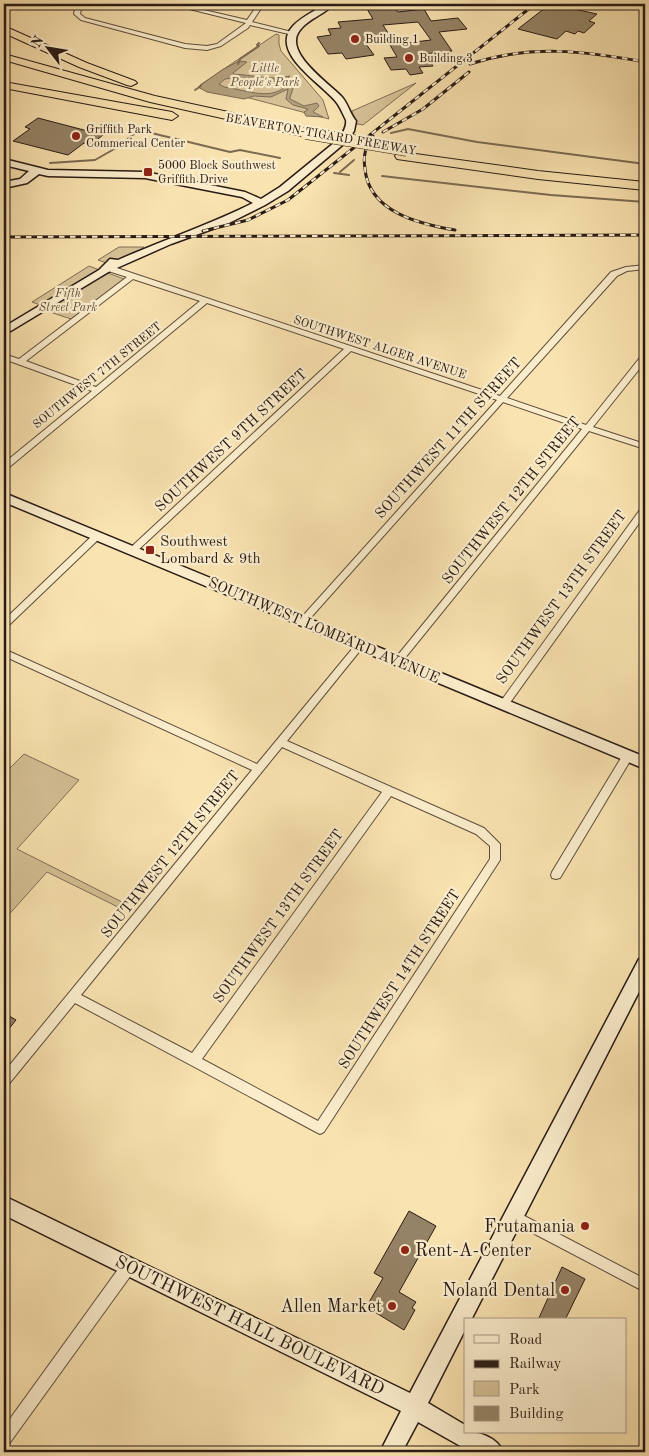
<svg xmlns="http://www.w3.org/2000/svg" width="649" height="1456" viewBox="0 0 649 1456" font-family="'Old Standard TT',serif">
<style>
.green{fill:#d6c196;stroke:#806e56}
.water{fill:#b29f7b;stroke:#7b6a52;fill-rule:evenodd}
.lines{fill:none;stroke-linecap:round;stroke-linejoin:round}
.stream{stroke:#7b6a52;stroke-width:2}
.building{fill:#958366;stroke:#291b15}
.street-casing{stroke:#5d4d3c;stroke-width:2}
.secondary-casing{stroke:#291b15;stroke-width:3}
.highway-casing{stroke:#291b15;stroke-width:2}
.street{fill:#fbedcc;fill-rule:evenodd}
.secondary{fill:#fbedcc;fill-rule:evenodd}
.highway{fill:#f9e3b0;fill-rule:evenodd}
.rail-casing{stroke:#291b15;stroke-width:3}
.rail{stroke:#fbedcc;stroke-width:2;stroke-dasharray:5.5;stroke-linecap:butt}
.highway-bridge-casing{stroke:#291b15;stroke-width:13;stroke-linecap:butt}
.highway-bridge{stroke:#f9e3b0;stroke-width:12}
.poi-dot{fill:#8f2418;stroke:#fbedcc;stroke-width:2}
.labels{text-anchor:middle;stroke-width:4.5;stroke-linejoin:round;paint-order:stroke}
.far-poi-label{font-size:12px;fill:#291b15;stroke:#fbedcc;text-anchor:start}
.far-park-label{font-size:12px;font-style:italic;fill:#5d4d3c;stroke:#fbedcc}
.far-street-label{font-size:12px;fill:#291b15;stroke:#fbedcc}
.street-label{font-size:15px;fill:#291b15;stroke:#fbedcc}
.poi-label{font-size:15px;fill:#291b15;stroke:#fbedcc;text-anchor:start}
.near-poi-label{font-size:18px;fill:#291b15;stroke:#fbedcc;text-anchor:end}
.near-street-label{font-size:18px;fill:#291b15;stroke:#fbedcc}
</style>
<rect width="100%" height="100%" fill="#f9e3b0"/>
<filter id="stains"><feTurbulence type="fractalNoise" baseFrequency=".004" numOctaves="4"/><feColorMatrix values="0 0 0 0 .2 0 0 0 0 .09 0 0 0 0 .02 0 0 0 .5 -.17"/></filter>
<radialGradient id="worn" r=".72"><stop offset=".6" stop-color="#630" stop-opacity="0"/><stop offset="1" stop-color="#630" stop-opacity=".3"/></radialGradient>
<!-- green -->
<g class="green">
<path d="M276,34l3,1v9l2,7 42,49 6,19 -129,-34z"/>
<path d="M416,83l-53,42 -11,-2v-12z"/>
<path d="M119,247h25l-26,20 -20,-7z"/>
<path d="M89,266l35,13 -53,40 -24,-8 4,-2 -19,-7z"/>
<path d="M24,754l55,26 -62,69 109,55 -4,5 -75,-37 -43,48v-146z"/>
</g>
<!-- water -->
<path class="water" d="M239,61l8,1 -14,11v1c19,1 39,7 57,2l-5,4 9,6 -4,11v2l14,7 13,-3 2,3 -6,6 10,5 -17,-1 -2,-4 4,-3 -15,-4 -7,-6 2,-10 -17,8 -17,-1 -10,3 -37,-7 -9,-5 24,-17zM232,78l22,3h18l13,3v3c-16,14 -42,2 -61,0l-5,-3 6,-5z"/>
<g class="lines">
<!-- stream -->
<g class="stream">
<path d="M238,64l2,-5 19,-13 -2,-1 2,-2"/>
<path d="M195,90l6,-4"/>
<path d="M139,130l91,22 10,-2 40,8"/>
<path d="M391,133l17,-4 69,13 168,22"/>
<path d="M50,163l45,-3 21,-12 27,-21"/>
<path d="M340,172l14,-12"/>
<path d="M334,173l15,2"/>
<path d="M382,176l169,19 94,7"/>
</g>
</g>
<!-- building -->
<g class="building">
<path d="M364,4h28l6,8 26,-3 7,12 27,-3 9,11 -28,3 13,19 -27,3 8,12 -14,1 4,6 -13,2 -4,-6 -15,1 -7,-12 13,-1 -7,-12 41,-5 -13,-18 -35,3 10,16 -27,3 8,11 -28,4 -4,-6 -14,1 -11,-17 14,-2 -3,-6 13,-1 -3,-6 35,-3z"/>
<path d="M550,4l47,10 -8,7 6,2 -11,10 -6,-2 -3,3 -9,-3 -9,8 -39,-10z"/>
<path d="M38,118l65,17 -13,10 -6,-2 -16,12 -55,-14 17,-12 -5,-2z"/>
<path d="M4,1013l12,7 -12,15z"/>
<path d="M409,1211l27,15 -37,66 17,10 -4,6 3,2 -11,20 -31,-19 1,-3 -6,-4 15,-26 -9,-5z"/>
<path d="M562,1267l23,12 -20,41h-27z"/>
</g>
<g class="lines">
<defs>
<g id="street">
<path d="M76,4h6l-2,10 5,4 100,26 22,2 10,-2 29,-21 -77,-19h9l69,16 11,-16h6l-12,18 44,11 -3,2 -43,-10 -2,3 -27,18 -14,4 -22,-2 -104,-28 -7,-6z"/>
<path d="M645,265v4l-18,2 -10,5 -110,122 79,27 56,-70h3v7l-52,65 52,17v5l-56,-18 -188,232 -3,1 -5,-3 189,-232 -79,-27 -197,221h-6l-2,-2 2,-2 197,-219 -146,-49 -216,202h-6l-1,-2 1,-2 215,-200 -137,-46 -200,166 -3,1v-7l88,-72 -88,-32v-5l15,5 108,-82 -22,-7v-4h6l389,130 111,-124 15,-5zM133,279l67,22 -104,86 -70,-26z"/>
<path d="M645,506v9l-138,192h-6l-2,-3 2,-3 141,-194z"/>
<path d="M97,533l4,3 -1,2 -93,89 -3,1v-8l90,-86z"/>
<path d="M360,642l3,1 2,2 -2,2 -76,94 197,87 16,16v16l-176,272 -4,2 -4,-2 -241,-129 -67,82 -4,1v-14l248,-302 -248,-114v-7l253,115 100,-121zM282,747l100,45 -190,261 -111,-58zM391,796l85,38 14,12v13l-172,262 -116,-62z"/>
<path d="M628,752l4,1 1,3 -73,122 -4,1 -4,-1 -1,-3 1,-3 72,-119z"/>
<path d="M515,1211l130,68v13l-135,-71 -2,-4 2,-4z"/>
<path d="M129,1260l5,1 2,5 -2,5 -125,173 -5,2v-19l120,-166z"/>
</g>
<g id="secondary">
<path d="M325,4h9c-9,10 -26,15 -34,26 -18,22 29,53 42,67 6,7 8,17 14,24l-2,10 -8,11 -58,49 -23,14 -36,18 -58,21 -61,27 -106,64v-8l95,-57 11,-11 8,1c45,-20 91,-35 135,-57l-11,-6 -97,-19 -97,-2 -9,-2 -12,9 -23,5v-6l16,-3 9,-8 -25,-6v-6l44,11 97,2 100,20 16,7 19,-12 60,-49c3,-5 7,-12 6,-18 -2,-4 -6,-13 -9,-17 -13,-18 -69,-50 -44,-77 8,-9 22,-15 32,-22z"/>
<path d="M4,493l641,264v12l-641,-267z"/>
<path d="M645,957v23l-174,340h-6v10l-37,73 37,22v7c15,0 32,5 38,20h-32l-53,-30 -16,30h-22l21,-41 -397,-196v-19l406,197 229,-434z"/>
</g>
<g id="highway">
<path d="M4,4h6l-6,3z"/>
<path d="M4,26l83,37 48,18 2,2 -6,3 -4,-1 -48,-18 -75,-34z"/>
<path d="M4,54l151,42 151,33 6,4 -6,4 -156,-35 -146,-42z"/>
<path d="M4,82l168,30 6,4 -6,4 -168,-32z"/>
<path d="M401,152l137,19 107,11v8l-107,-11 -141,-20 -2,-3 2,-3z"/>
</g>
</defs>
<!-- street casing -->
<use href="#street" class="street-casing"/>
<!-- secondary casing -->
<use href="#secondary" class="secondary-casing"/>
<!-- highway casing -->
<use href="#highway" class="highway-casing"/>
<!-- street -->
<use href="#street" class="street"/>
<!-- secondary -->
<use href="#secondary" class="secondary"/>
<!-- highway -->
<use href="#highway" class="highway"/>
<defs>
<g id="rail">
<path d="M470,64c61,-20 114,-13 175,-2"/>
<path d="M383,132l40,-23 46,-37"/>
<path d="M373,136c-8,10 -10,21 -8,33 4,43 54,55 90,61"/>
<path d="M203,231l45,-11 40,-20 247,-196"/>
<path d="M4,237l641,-2"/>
</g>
</defs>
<!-- rail casing -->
<use href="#rail" class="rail-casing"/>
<!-- rail -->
<use href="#rail" class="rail"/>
<defs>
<path id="highway-bridge" d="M306,133l101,17"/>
</defs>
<!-- highway-bridge casing -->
<use href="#highway-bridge" class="highway-bridge-casing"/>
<!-- highway-bridge -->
<use href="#highway-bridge" class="highway-bridge"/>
</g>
<!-- markers -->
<g class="poi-dot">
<circle cx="355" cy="39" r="5"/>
<circle cx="409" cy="58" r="5"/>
<circle cx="76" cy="136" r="5"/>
<rect x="143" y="167" width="10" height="10" rx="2.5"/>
<rect x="145" y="545" width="10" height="10" rx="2.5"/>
<circle cx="585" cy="1226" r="5"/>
<circle cx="405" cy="1250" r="5"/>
<circle cx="565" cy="1290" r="5"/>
<circle cx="392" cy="1306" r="5"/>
</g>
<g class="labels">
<!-- far-poi labels -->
<g class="far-poi-label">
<text x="365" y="43">Building 1</text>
<text x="419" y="62">Building 3</text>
<text x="86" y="133">Griffith Park<tspan x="86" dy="14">Commerical Center</tspan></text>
<text x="158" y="169">5000 Block Southwest<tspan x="158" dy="14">Griffith Drive</tspan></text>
</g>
<!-- far-park labels -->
<g class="far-park-label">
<text x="265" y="72">Little<tspan x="265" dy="14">People's Park</tspan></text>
<text x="68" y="297">Fifth<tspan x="68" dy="14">Street Park</tspan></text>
</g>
<!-- far-street labels -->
<g class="far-street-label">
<text transform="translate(321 134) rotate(10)" y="4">BEAVERTON-TIGARD FREEWAY</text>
<text transform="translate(380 347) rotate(18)" y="4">SOUTHWEST ALGER AVENUE</text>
<text transform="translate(97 375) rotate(-39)" y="4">SOUTHWEST 7TH STREET</text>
</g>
<!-- street labels -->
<g class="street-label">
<text transform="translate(448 438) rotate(-48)" y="5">SOUTHWEST 11TH STREET</text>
<text transform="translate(231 440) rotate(-43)" y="5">SOUTHWEST 9TH STREET</text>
<text transform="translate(511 500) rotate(-51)" y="5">SOUTHWEST 12TH STREET</text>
<text transform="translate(561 597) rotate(-54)" y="5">SOUTHWEST 13TH STREET</text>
<text transform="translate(324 630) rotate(23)" y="5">SOUTHWEST LOMBARD AVENUE</text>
<text transform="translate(170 854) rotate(-51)" y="5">SOUTHWEST 12TH STREET</text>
<text transform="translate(278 916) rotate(-54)" y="5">SOUTHWEST 13TH STREET</text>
<text transform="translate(399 979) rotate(-57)" y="5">SOUTHWEST 14TH STREET</text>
</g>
<!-- poi labels -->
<g class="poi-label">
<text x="160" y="546">Southwest<tspan x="160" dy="17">Lombard &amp; 9th</tspan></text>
</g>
<!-- near-poi labels -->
<g class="near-poi-label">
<text x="575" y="1232">Frutamania</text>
<text x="415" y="1256" text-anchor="start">Rent-A-Center</text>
<text x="555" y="1296">Noland Dental</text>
<text x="382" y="1312">Allen Market</text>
</g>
<!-- near-street labels -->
<g class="near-street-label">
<text transform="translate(250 1325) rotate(26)" y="6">SOUTHWEST HALL BOULEVARD</text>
</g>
</g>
<!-- margin -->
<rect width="649" height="1456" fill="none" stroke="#f9e3b0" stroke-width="20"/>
<rect x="5" y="5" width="639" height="1446" fill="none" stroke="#291b15" stroke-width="2.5"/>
<rect x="10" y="10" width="629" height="1436" fill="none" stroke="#291b15"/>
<!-- legend -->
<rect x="464" y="1318" width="162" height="115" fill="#fbedcc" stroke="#a79983"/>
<rect x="474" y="1335" width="25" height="8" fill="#fbedcc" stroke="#a79983"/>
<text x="509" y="1344" font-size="15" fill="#291b15">Road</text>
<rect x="474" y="1360" width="25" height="8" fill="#291b15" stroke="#a79983"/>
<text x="509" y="1368" font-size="15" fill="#291b15">Railway</text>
<rect x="474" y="1381" width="25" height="15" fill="#d6c196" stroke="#a79983"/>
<text x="509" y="1394" font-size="15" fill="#291b15">Park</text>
<rect x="474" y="1406" width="25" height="15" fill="#958366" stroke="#a79983"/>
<text x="509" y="1418" font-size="15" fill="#291b15">Building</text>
<!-- north arrow -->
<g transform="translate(48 48) rotate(301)" stroke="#fbedcc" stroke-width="4" paint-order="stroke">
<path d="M0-4L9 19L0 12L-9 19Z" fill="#291b15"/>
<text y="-8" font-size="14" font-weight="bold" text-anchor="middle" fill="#291b15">N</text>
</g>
<rect width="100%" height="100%" filter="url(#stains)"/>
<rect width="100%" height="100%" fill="url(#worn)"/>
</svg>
